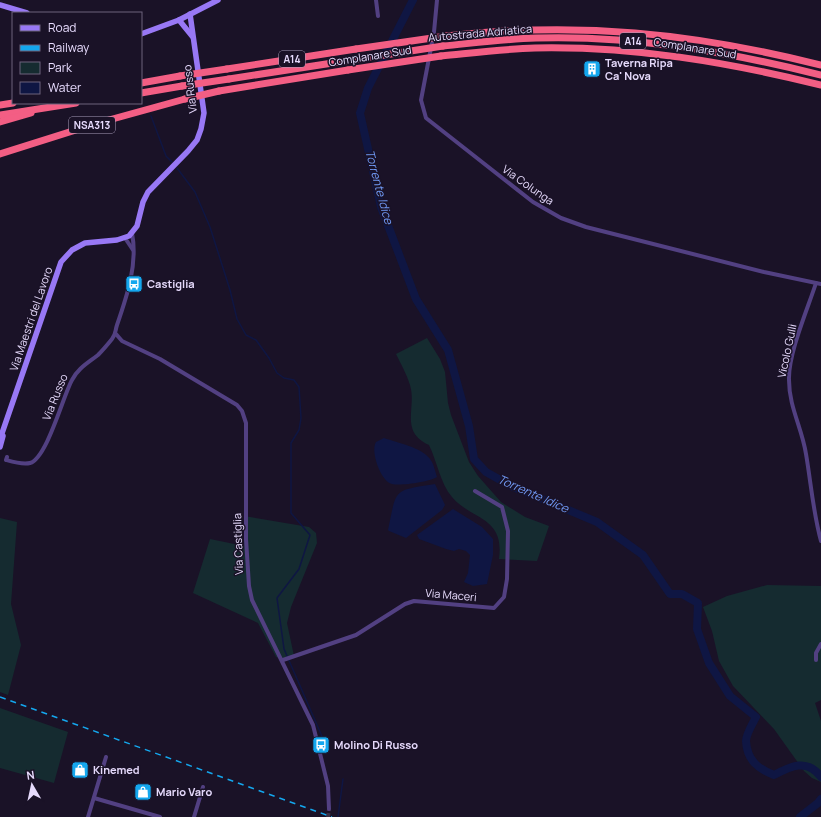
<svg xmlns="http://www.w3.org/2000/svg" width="821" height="817" viewBox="0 0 821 817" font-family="Manrope,sans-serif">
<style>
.green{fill:#152b30}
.water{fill:#0f1643}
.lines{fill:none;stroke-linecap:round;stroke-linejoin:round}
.stream{stroke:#0f1643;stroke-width:1.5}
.river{stroke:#0f1643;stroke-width:8}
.street-tunnel{stroke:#393047;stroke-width:4;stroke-dasharray:4 2;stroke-linecap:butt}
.street{stroke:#524082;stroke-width:4}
.secondary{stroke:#9878f5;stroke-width:5.5}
.highway{stroke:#f35e84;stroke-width:7}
.rail{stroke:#14a7ee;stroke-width:1.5;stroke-dasharray:6 5;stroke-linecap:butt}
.highway-bridge{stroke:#f35e84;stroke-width:7}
.labels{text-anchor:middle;stroke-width:3;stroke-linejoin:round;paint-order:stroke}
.shield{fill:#1a1227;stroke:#a99ebc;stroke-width:1}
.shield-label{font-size:10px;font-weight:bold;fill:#e6dafc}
.street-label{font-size:11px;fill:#e6dafc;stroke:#1a1227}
.poi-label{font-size:11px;font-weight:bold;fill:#e6dafc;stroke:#1a1227;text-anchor:start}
.water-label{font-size:12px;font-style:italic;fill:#7099f5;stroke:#1a1227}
</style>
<rect width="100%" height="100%" fill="#1a1227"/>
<!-- green -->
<g class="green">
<path d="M427,338l13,21 5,13 3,31 3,12 18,47 9,14 23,26 24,15 24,9 -12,35 -38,-2c6,-43 -28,-39 -47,-62 -12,-14 -15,-36 -23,-52 -30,-14 -12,-37 -19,-60 -3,-10 -9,-21 -14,-31z"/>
<path d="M244,516l65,11 7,6 1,10 -26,64 -4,16 7,33 -9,4 -9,-3 -18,-34 -65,-30 17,-54 34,7z"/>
<path d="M0,518l17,4 -6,82 10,41 -13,50 -8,-3z"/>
<path d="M767,585l54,1v114l-6,3 6,18v61l-9,-4 -8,-7 -30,-42 -41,-43 -14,-25 -7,-30 -9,-24 24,-11z"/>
<path d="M0,708l68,24 -14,51 -54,-15z"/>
</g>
<!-- water -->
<g class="water">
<path d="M384,438c14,5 37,9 46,21 4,5 5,12 7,18 -8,5 -36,9 -45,7 -11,-2 -22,-33 -16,-42z"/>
<path d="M435,484l10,21 -3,5 -36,28 -17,-7 -1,-1c9,-43 5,-39 47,-46z"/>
<path d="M453,509l29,18 11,12v16l-6,29 -14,2 -9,-4 4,-9 2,-18 -4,-4 -7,-2 -5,2 -8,-2 -27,-10 -2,-4z"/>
</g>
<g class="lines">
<!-- stream -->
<g class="stream">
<path d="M151,116l15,40 6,6"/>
<path d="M177,168l18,24 15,35 20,63 7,29 9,16 10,5 13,18 8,15 7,5 10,2 5,7 2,31 -2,12 -8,13v70l19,22 -11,34 -22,29 7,51 40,92"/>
<path d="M338,817l5,-38"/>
</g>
<!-- river -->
<g class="river">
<path d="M413,0l-45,88 -8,25 21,94 35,92 32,51 21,76 5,33 12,13 25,14 86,36 46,33 27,39h12l16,9 -1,26 12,34 21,33 26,21c-3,6 -10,17 -10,24 1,19 12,28 28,34 17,-9 33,-17 47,2"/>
<path d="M800,817l18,-14 3,-4"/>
</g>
<!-- street-tunnel -->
<path class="street-tunnel" d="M328,817l1,-8"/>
<!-- street -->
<g class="street">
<path d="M376,0l2,16"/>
<path d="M437,0l-3,32 -13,68 5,18 107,84 28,16 25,9 178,45 57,12"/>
<path d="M125,238l8,12"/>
<path d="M816,283c-8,25 -28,71 -27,97 0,27 13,48 17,74 5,29 7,58 15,87"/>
<path d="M116,334l6,7 38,18 77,46 5,6 4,12v116l3,47 3,14 61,125 15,61 1,23"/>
<path d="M7,457l-1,3c7,2 17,5 24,3 17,-5 33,-67 42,-83 6,-12 16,-17 26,-25 5,-5 10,-11 14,-16 4,-5 3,-8 5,-14 10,-29 21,-61 15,-92"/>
<path d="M283,660l73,-25 49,-31 9,-3 80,7 10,-11 3,-18 1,-48 -6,-24 -27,-16"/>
<path d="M816,660v-7l5,-9"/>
<path d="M94,798l66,19"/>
<path d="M88,817l18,-60"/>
<path d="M194,817l9,-30"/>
</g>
<!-- secondary -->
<g class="secondary">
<path d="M0,5l27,8"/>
<path d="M179,20l13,16"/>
<path d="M141,34l38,-14 39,-20"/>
<path d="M0,439l61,-177 11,-12 13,-7 32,-3 12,-4 8,-10 6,-24 5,-10 40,-41 9,-11 4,-11 3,-16 -14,-99"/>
<path d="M0,447l3,-11"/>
</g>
<!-- highway -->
<g class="highway">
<path d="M446,36c132,-15 247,-3 375,29"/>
<path d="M443,46c31,-3 62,-7 93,-8 97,-3 192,14 285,37"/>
<path d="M441,56c31,-3 63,-7 94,-8 98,-2 192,14 286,37"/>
<path d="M227,69l129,-20"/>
<path d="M229,79l123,-19"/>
<path d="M141,83l39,-7"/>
<path d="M219,91l129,-21"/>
<path d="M141,93l41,-7"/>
<path d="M0,105l13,-2"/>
<path d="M0,115l76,-12"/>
<path d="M0,122l31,-9"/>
<path d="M0,154l98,-31 87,-24"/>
</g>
<!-- rail -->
<path class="rail" d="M0,697l332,120"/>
<!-- highway-bridge -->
<g class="highway-bridge">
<path d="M356,49l90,-13"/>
<path d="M352,60l91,-14"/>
<path d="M348,70l93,-14"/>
<path d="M180,76l47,-7"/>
<path d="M182,86l47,-7"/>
<path d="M185,99l34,-8"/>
</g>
</g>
<!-- icons -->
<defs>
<symbol id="building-square" viewBox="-11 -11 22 22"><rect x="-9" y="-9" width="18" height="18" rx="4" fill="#14a7ee" stroke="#1a1227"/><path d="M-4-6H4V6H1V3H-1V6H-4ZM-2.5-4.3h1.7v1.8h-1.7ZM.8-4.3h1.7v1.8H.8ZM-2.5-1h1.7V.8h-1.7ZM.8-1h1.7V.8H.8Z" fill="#fff"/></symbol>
<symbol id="bus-square" viewBox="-11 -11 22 22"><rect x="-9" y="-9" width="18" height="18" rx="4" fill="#14a7ee" stroke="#1a1227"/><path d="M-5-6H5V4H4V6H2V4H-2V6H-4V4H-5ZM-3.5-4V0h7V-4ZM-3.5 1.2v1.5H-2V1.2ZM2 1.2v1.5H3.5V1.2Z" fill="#fff"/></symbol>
<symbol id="shop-square" viewBox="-11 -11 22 22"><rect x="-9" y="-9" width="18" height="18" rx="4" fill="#14a7ee" stroke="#1a1227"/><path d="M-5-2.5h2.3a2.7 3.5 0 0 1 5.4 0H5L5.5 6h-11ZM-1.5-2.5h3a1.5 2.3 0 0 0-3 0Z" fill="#fff"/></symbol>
</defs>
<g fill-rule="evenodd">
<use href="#building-square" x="582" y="59" width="20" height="20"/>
<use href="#bus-square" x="124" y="274" width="20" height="20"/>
<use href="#bus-square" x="311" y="735" width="20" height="20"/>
<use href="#shop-square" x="70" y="760" width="20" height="20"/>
<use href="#shop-square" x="133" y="782" width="20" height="20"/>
</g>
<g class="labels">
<!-- shield labels -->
<g class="shield">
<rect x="620" y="33" width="26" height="16" rx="3"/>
<rect x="279" y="51" width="26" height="16" rx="3"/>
<rect x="69" y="117" width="46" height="16" rx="3"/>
</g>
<g class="shield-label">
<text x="633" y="45">A14</text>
<text x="292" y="63">A14</text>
<text x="92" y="129">NSA313</text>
</g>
<!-- street labels -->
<g class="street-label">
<text transform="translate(480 33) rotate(-5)" y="4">Autostrada Adriatica</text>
<text transform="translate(695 48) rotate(9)" y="4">Complanare Sud</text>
<text transform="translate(370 56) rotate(-9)" y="4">Complanare Sud</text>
<text transform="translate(190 89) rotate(-97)" y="4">Via Russo</text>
<text transform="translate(528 185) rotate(35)" y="4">Via Colunga</text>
<text transform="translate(31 319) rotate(-71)" y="4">Via Maestri del Lavoro</text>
<text transform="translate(787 351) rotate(-78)" y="4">Vicolo Gulli</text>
<text transform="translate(55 397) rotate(-68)" y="4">Via Russo</text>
<text transform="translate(238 544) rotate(-92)" y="4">Via Castiglia</text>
<text transform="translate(451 595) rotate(5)" y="4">Via Maceri</text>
</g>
<!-- poi labels -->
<g class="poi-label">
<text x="605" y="67">Taverna Ripa<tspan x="605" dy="13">Ca' Nova</tspan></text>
<text x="147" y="288">Castiglia</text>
<text x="334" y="749">Molino Di Russo</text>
<text x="93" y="774">Kinemed</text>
<text x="156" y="796">Mario Varo</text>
</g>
<!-- water labels -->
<g class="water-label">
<text transform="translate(379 187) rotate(75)" y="4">Torrente Idice</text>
<text transform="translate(533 494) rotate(24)" y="4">Torrente Idice</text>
</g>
</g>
<!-- legend -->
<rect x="12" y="12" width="130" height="92" fill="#1a1227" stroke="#6c627c"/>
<rect x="20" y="25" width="20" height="6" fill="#9878f5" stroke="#6c627c"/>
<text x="48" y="32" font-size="12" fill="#e6dafc">Road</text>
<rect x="20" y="45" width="20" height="6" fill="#14a7ee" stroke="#6c627c"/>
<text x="48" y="52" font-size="12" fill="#e6dafc">Railway</text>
<rect x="20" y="62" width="20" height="12" fill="#152b30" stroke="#6c627c"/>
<text x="48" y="72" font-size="12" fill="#e6dafc">Park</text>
<rect x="20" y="82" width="20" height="12" fill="#0f1643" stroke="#6c627c"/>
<text x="48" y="92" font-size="12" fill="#e6dafc">Water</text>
<!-- north arrow -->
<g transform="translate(32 785) rotate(351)" stroke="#1a1227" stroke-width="3" paint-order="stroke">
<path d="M0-3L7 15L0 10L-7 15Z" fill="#e6dafc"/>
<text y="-6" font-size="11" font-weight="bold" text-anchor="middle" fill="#e6dafc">N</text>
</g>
</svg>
